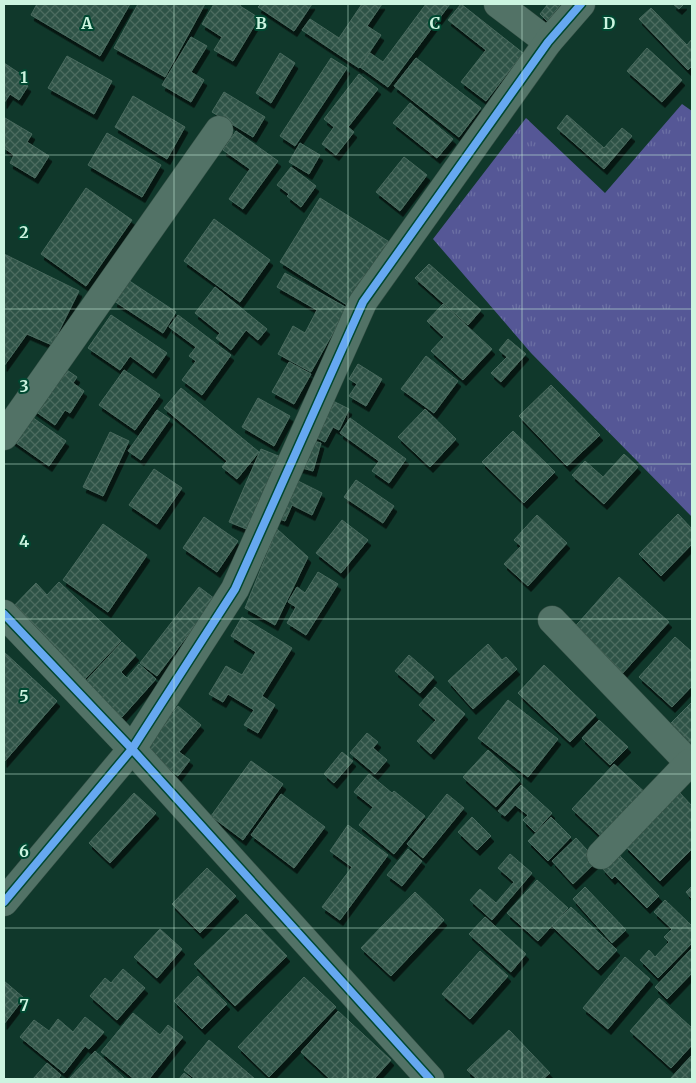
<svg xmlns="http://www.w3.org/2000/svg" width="696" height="1083" viewBox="0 0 696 1083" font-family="Merriweather,serif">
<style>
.grass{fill:url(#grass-tufts)}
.building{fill:url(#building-cross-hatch);stroke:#496a5e;filter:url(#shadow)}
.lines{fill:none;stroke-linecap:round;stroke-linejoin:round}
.minor-casing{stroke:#354f45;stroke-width:29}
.minor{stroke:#527266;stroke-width:28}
.cycleway-casing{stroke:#004831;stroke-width:11}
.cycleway{stroke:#66a8f1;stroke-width:8}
.grid{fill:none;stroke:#ccf4e0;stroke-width:1;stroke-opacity:0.55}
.grid-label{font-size:16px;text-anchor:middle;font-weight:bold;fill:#ccf4e0;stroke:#004831;stroke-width:4;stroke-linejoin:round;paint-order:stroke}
</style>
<defs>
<pattern id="grass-tufts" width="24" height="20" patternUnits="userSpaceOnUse" patternTransform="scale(1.25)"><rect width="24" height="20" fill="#555796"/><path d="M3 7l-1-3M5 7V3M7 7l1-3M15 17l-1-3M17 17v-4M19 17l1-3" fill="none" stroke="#6c70a4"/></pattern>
<pattern id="building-cross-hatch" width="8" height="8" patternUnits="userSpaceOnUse" patternTransform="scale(1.25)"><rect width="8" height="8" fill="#2f5246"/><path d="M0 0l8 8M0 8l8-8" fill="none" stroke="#4c6c60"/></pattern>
<filter id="shadow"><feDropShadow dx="3" dy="5.5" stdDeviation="0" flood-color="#0009"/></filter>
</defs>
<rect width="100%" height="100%" fill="#10382b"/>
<!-- grass -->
<path class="grass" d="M682,104l10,7v406l-161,-164 -98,-114 93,-121 79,75z"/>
<!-- building -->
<g class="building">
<path d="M37,4h93l-30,52 -69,-41z"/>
<path d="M138,4h67l-40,73 -51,-29z"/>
<path d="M214,4h27l-1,2 19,12 -26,43 -19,-11 8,-13 -20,-13z"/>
<path d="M261,4h24l3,2 1,-2h23l-18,27 -36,-24z"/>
<path d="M362,4h20l-15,22 14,9 -22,33 -57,-38 8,-11 29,19z"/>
<path d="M426,4h24l-62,83 -28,-20 10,-14 13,9z"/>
<path d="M461,4l62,49 -37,48 -25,-19 25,-32 -38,-30z"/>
<path d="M548,4h13l-14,17 -7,-7z"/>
<path d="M673,4h11l-5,5z"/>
<path d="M651,8l36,37 5,-6v27l-4,4 -49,-51z"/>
<path d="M191,37l16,9 -16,26 13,8 -13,22 -29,-17z"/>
<path d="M647,48l35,32 -20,22 -35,-31z"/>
<path d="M280,53l15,10 -24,40 -15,-10z"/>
<path d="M67,56l45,25 -18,33 -46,-26z"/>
<path d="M331,58l16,10 -52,78 -15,-10z"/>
<path d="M416,58l65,50 -22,29 -65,-51z"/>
<path d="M4,63l21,14 -4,5 7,4 -9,14 -9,-6 -6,9z"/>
<path d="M359,74l19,15 -30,38 6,5 -18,23 -14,-11 12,-17 -10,-8z"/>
<path d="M224,92l41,25 -12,20 -41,-25z"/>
<path d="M133,96l52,31 -18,32 -52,-32z"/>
<path d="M410,103l43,36 -16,19 -44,-35z"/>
<path d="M567,115l37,33 18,-20 10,8 -28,33 -47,-41z"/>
<path d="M5,118l27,16 -5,8 22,14 -14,22 -25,-15 4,-8 -10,-7z"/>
<path d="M236,131l42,30 -35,48 -14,-10 21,-30 -27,-19z"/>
<path d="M107,133l54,32 -19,32 -54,-32z"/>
<path d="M300,143l20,12 -11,19 -20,-12z"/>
<path d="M404,157l23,18 -27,36 -24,-19z"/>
<path d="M291,167l25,19 -15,21 -14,-11 2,-2 -12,-9z"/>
<path d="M86,188l46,32 -46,66 -45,-32z"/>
<path d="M320,198l71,45 -41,64 -70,-45z"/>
<path d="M214,219l56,41 -30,42 -56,-41z"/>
<path d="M4,254l75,37 -27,54 -25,-11 -23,32z"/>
<path d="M429,264l52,46 -13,15 -53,-47z"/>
<path d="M285,273l62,35 -36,64 -33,-18 15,-28 12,7 12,-23 -40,-23z"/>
<path d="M128,280l48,32 -13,21 -49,-32z"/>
<path d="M215,287l52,42 -9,11 -12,-10 -15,20 -15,-12 4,-5 -25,-20z"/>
<path d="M443,304l49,45 -29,31 -32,-29 13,-14 -17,-16z"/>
<path d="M111,315l56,38 -14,20 -23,-17 -10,14 -32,-22z"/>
<path d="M178,315l53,40 -29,40 -20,-15 14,-19 -7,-5 7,-9 -27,-20z"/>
<path d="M508,339l18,15 -25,28 -10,-9 16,-16 -8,-7z"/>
<path d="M426,356l32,25 -24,32 -33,-24z"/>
<path d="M289,362l22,12 -17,30 -22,-12z"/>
<path d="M358,364l24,15 -16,27 -17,-10 8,-12 -8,-5z"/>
<path d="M61,366l16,11 -4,6 11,8 -14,22 -5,-3 -10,15 -23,-16z"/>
<path d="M124,370l36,25 -25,35 -36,-25z"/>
<path d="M551,385l49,50 -33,31 -48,-50z"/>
<path d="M181,388l78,64 -22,27 -15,-12 5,-6 -63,-53z"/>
<path d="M325,397l24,12 -10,21 -6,-3 -8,15 -18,-9z"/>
<path d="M258,398l32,18 -16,30 -32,-19z"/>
<path d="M425,409l31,30 -26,28 -32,-30z"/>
<path d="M157,410l13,9 -29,41 -13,-9z"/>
<path d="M29,415l37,26 -17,25 -37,-26z"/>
<path d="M350,418l56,41 -17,24 -17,-12 7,-10 -39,-28z"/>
<path d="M513,431l42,41 -31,31 -42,-41z"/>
<path d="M110,432l19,9 -26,55 -20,-9z"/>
<path d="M303,438l18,5 -8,28 -18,-5z"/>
<path d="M261,449l20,8 -32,73 -20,-8z"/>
<path d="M624,454l14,13 -34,37 -32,-29 13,-14 18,16z"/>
<path d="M154,469l28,19 -25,36 -28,-19z"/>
<path d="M290,477l32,16 -10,22 -20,-10 -7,16 -13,-5z"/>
<path d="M356,480l38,26 -11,17 -39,-26z"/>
<path d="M678,514l14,15v15l-31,32 -22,-22z"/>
<path d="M537,515l30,28 -39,43 -24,-22 17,-18 -7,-6z"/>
<path d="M204,517l34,24 -21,31 -34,-24z"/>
<path d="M342,520l26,20 -27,33 -25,-20z"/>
<path d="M103,524l44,31 -39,57 -45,-32z"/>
<path d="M277,529l31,28 -33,68 -30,-17z"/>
<path d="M318,572l20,12 -32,51 -19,-12 9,-16 -8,-5 9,-15 8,6z"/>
<path d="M619,577l50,45 -48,53 -50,-44z"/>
<path d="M59,582l62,59 -38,40 -74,-70 27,-28 11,12z"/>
<path d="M199,587l16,12 -58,77 -17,-13z"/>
<path d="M242,617l50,31 -30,48 13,9 -17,28 -14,-8 10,-15 -26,-16 -5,8 -14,-8 17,-28 16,9 14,-23 -25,-16z"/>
<path d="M675,637l17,15v34l-20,21 -33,-30z"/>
<path d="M122,642l14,13 -15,17 6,6 12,-14 17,15 -34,38 -38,-34z"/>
<path d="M488,644l14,16 4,-3 11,12 -44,40 -25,-28z"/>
<path d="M4,652l53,49 -53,61z"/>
<path d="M409,655l25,22 -14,16 -25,-22z"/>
<path d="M544,665l52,50 -26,27 -52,-49z"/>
<path d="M435,687l30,27 -34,40 -14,-13 19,-21 -17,-15z"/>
<path d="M508,700l50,39 -30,38 -50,-39z"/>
<path d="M692,702v52l-27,-25z"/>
<path d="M178,706l23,19 -22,27 11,8 -12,16 -34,-27z"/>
<path d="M599,720l29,27 -18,18 -28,-27z"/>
<path d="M367,733l11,9 -5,6 14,12 -12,14 -25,-21z"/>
<path d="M488,750l32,30 -24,27 -33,-30z"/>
<path d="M342,752l11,9 -19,22 -10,-9z"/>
<path d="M251,761l32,23 -40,56 -32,-24z"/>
<path d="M614,764l35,32 -42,46 -35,-33z"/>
<path d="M369,774l23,19 2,-2 31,25 -31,38 -35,-29 14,-18 -19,-15z"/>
<path d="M521,785l31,28 -17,19 -12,-12 5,-5 -13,-10 -10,11 -7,-5z"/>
<path d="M679,792l13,14v43l-32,32 -35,-35z"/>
<path d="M134,793l22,20 -46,50 -21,-20z"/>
<path d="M281,794l44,33 -31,41 -43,-33z"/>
<path d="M447,794l17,14 -41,50 -16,-14z"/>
<path d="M472,817l19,19 -14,14 -19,-18z"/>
<path d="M551,817l20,20 -23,24 -20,-20z"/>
<path d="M348,825l40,30 -48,65 -18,-13 30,-40 -22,-16z"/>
<path d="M576,838l21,23 -24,23 -21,-23z"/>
<path d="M408,849l14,12 -20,25 -15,-11z"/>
<path d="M617,853l42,43 -12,12 -32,-32 -3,3 -10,-11z"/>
<path d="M510,854l22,19 -40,47 -22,-20 10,-11 16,14 18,-21 -16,-14z"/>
<path d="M207,868l29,28 -36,37 -28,-29z"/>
<path d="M537,880l31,28 -30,33 -31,-28z"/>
<path d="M692,886v13l-6,-7z"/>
<path d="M585,887l41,43 -14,13 -39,-44z"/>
<path d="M415,892l29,28 -53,56 -30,-28z"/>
<path d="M665,900l27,26v17l-34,35 -18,-18 9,-10 6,7 14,-15 -5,-5 8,-8 -18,-17z"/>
<path d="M571,907l46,43 -19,20 -46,-44z"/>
<path d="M246,914l41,42 -52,50 -41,-42z"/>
<path d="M485,917l41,37 -15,18 -42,-38z"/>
<path d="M160,929l22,20 -25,29 -23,-21z"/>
<path d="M692,948v25l-25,26 -12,-12z"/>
<path d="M480,951l28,25 -38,43 -28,-25z"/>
<path d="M625,957l25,22 -42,50 -25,-21z"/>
<path d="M123,969l22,19 -28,32 -27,-24 15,-18 6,5z"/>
<path d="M198,976l29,28 -25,25 -28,-28z"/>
<path d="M304,977l32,30 -67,70 -31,-30z"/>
<path d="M4,981l20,17 -20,26z"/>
<path d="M659,998l33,30v17l-21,23 -41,-37z"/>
<path d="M338,1011l53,49 -17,19h-44l-29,-27z"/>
<path d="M133,1013l27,22 8,-10 15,12 -34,42h-15l-33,-27z"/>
<path d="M85,1017l19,15 -15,17 -4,-3 -21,27 -44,-36 14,-17 15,11 9,-12 15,13z"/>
<path d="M509,1030l41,43 -7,6h-66l-10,-9z"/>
<path d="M209,1040l46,39h-60l-11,-9z"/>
<path d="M95,1051l30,28h-56z"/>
<path d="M692,1055v24h-22z"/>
<path d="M47,1063l14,12 -3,4h-25z"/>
<path d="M184,1073l8,6h-13z"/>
</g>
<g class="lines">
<defs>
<g id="minor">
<path d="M498,4l50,38"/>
<path d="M4,436l215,-306"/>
<path d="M4,614l128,135 298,330"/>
<path d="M552,620l140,146"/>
<path d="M601,855l88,-92"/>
<path d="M4,902l128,-153 103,-160 128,-287 185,-260 33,-38"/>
</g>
</defs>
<!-- minor casing -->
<use href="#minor" class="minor-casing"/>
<!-- minor -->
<use href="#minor" class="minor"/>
<defs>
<g id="cycleway">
<path d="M4,614l128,135 298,330"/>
<path d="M4,902l128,-153 103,-160 128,-287 185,-260 33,-38"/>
</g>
</defs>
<!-- cycleway casing -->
<use href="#cycleway" class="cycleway-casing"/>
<!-- cycleway -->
<use href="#cycleway" class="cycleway"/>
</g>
<!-- grid -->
<path class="grid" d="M174,4v1075M348,4v1075M522,4v1075M4,155h688M4,309h688M4,464h688M4,619h688M4,774h688M4,928h688"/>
<g class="grid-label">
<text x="87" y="29">A</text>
<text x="261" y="29">B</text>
<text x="435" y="29">C</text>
<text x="609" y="29">D</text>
<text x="24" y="83">1</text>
<text x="24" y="238">2</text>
<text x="24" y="392">3</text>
<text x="24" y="547">4</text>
<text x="24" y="702">5</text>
<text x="24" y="857">6</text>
<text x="24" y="1011">7</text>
</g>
<!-- border -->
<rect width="696" height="1083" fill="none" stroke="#ccf4e0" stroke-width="10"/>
</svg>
